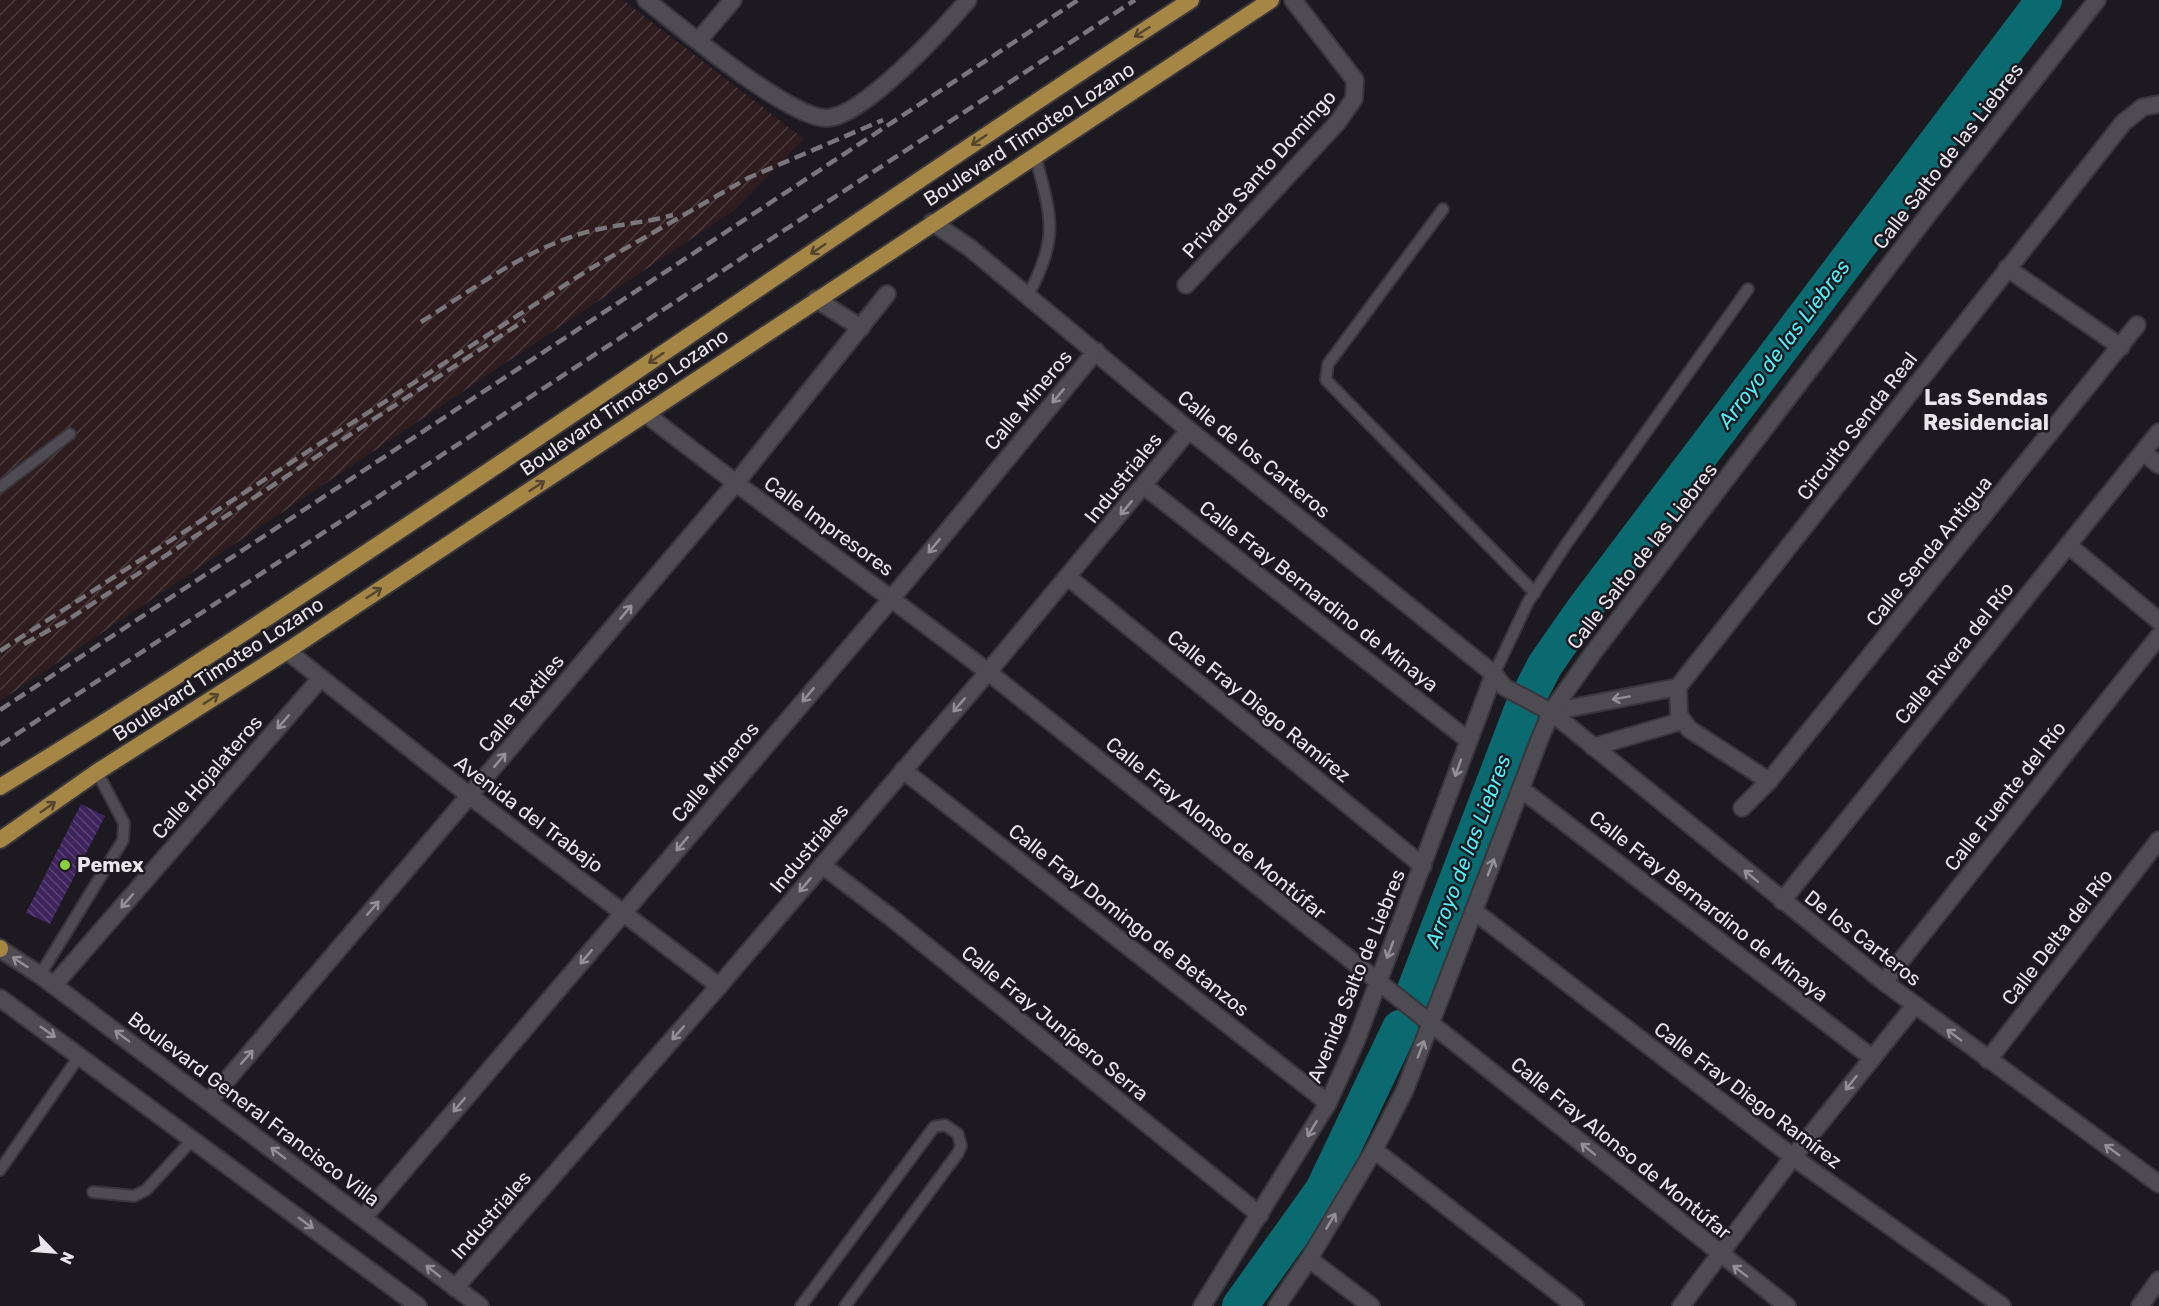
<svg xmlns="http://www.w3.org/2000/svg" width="2159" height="1306" viewBox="0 0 2159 1306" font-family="Rubik,sans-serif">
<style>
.industrial{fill:url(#industrial-furrows)}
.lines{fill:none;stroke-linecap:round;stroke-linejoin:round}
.river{stroke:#0a6a6f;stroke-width:36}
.building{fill:url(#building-back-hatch)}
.service-casing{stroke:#38363c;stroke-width:14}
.minor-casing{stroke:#38363c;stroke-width:20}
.secondary-casing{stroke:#38363c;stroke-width:20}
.primary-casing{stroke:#38363c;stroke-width:20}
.service{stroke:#4e4b52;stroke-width:10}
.minor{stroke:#4e4b52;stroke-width:16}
.secondary{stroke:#4e4b52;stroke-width:16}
.primary{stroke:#a68645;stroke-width:16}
.rail{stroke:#79767c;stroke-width:4.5;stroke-dasharray:12 6;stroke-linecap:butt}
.oneway{stroke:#53452f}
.oneway2{stroke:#939197}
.poi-dot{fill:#8ece43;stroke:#1c1920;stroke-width:2}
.labels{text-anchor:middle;stroke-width:5;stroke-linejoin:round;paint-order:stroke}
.street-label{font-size:20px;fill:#e8e6eb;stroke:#1c1920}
.poi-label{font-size:20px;font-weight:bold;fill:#e8e6eb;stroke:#1c1920;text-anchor:start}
.water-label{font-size:21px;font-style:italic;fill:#52eef7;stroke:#1c1920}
.quarter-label{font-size:22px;font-weight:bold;fill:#e8e6eb;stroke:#1c1920}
</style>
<defs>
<pattern id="industrial-furrows" width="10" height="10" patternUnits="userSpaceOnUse" patternTransform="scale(1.5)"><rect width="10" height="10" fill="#2f1c1e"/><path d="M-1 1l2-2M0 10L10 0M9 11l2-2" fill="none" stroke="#4d3d3f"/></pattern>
<pattern id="building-back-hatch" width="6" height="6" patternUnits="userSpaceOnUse" patternTransform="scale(1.5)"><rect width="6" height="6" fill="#3e235c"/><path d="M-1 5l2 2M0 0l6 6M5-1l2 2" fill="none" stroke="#5a4374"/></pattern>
</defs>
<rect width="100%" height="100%" fill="#1c1920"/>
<!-- industrial -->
<path class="industrial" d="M0,0h623l181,139 -71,72 -733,490z"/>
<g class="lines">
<!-- river -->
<g class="river">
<path d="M1531,692l14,-27 39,-56 460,-609"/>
<path d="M1413,995l110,-288"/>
<path d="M1240,1306l83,-116 77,-162"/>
</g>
</g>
<!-- building -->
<path class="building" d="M81,804l24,12 -55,108 -24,-11z"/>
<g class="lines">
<defs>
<g id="service">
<path d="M1443,209l-115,155 -2,16 209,213"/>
<path d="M1028,295c32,-58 23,-79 7,-140"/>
<path d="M0,487l70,-53"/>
<path d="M1494,674l34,-72 39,-59 181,-254"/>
<path d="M40,975l83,-135 1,-17 -27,-51"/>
<path d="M0,1170l80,-115"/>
<path d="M93,1192l41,4 12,-6 47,-51"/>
<path d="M801,1306l133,-179 11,-2 13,9 3,12 -3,7 -113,153"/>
</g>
<g id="minor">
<path d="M646,0c33,26 144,119 181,118 36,-1 117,-90 141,-118"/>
<path d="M698,41l35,-41"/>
<path d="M932,222l38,26 219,182 305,244 10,13 47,25 333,270 275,202"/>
<path d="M2007,268l114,79"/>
<path d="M1186,285l151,-162 17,-24 1,-19 -62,-80"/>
<path d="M816,299l45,29"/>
<path d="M646,414c112,88 229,171 342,258l799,634"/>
<path d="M2143,452l16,13"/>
<path d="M1144,486l324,254"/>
<path d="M2068,545l91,76"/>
<path d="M1069,578l354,288"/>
<path d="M287,651l183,145 249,190"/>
<path d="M1678,687l1,28 10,14 80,52"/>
<path d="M1551,712l127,-25 445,-564 20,-16 16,-3"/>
<path d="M1593,747l89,-26"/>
<path d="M903,770l425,333"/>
<path d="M1521,789l350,268"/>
<path d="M1742,808l27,-27 368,-456"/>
<path d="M822,865l71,54 367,296"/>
<path d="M1782,901l377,-469"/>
<path d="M1474,911l319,246 209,149"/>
<path d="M1884,982l275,-346"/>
<path d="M54,985l267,-307"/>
<path d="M1988,1060l171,-220"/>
<path d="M209,1101l526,-617 152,-190"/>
<path d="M1374,1150l201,156"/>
<path d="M364,1217l528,-619 204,-247"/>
<path d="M1309,1259l62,47"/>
<path d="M455,1288l264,-302 269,-314 201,-242"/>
<path d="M1202,1306l126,-203 28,-62 138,-367"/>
<path d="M1277,1306l32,-47 65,-109 31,-60 134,-349 12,-29 42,-59 337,-441 167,-212"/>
<path d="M1681,1306l112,-149 122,-152"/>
<path d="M2140,1306l19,-26"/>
</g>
<g id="secondary">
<path d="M0,949l40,26 440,331"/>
<path d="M0,998l418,308"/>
</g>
<g id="primary">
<path d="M0,787c406,-249 792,-528 1191,-787"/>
<path d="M0,840l97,-68 190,-121 984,-651"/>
<path d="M0,948v1"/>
</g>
</defs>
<!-- service casing -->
<use href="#service" class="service-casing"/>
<!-- minor casing -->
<use href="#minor" class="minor-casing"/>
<!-- secondary casing -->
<use href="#secondary" class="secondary-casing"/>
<!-- primary casing -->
<use href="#primary" class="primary-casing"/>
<!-- service -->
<use href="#service" class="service"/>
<!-- minor -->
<use href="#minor" class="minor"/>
<!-- secondary -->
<use href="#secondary" class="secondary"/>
<!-- primary -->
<use href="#primary" class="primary"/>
<!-- rail -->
<g class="rail">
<path d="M421,322c54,-34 107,-75 170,-91 27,-7 54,-8 82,-16"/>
<path d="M24,644l42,-23 459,-301"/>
<path d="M0,651l588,-381 160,-92 135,-58"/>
<path d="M0,710l1078,-710"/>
<path d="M0,745l1135,-745"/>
</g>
</g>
<!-- one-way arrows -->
<defs><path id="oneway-shaft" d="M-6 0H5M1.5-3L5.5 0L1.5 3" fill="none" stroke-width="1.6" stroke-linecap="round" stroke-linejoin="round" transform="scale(1.5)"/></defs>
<g class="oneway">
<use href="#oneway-shaft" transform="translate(1142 32) rotate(147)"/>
<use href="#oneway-shaft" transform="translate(979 140) rotate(146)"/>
<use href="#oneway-shaft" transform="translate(818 249) rotate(146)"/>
<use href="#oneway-shaft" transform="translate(656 358) rotate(146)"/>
<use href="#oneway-shaft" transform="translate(537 486) rotate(-33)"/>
<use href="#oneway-shaft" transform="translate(374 593) rotate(-33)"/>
<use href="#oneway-shaft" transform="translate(211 699) rotate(-33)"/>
<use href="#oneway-shaft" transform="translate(48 807) rotate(-35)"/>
</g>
<g class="oneway2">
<use href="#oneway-shaft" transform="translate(1058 396) rotate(130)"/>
<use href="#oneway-shaft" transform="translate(1126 508) rotate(130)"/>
<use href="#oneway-shaft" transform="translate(934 546) rotate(130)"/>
<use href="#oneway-shaft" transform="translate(626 612) rotate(-50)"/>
<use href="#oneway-shaft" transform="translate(808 695) rotate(130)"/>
<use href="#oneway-shaft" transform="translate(1621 698) rotate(170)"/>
<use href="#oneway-shaft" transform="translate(959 705) rotate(131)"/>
<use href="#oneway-shaft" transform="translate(283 722) rotate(131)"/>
<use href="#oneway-shaft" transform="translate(500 760) rotate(-50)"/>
<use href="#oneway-shaft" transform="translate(1458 768) rotate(110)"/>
<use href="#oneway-shaft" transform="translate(682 844) rotate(130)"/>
<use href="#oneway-shaft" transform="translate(1491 867) rotate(-69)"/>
<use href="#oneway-shaft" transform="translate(1751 876) rotate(-141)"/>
<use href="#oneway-shaft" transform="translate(805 885) rotate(130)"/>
<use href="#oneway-shaft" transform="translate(127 901) rotate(131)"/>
<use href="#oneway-shaft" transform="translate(373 908) rotate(-49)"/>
<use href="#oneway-shaft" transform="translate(1390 950) rotate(111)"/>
<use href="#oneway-shaft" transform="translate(586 957) rotate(130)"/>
<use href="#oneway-shaft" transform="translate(20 962) rotate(-147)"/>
<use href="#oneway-shaft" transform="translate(48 1032) rotate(35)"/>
<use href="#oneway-shaft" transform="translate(678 1033) rotate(131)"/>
<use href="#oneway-shaft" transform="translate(1954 1035) rotate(-143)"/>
<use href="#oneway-shaft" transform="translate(122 1036) rotate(-143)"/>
<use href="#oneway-shaft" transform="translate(1421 1049) rotate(-69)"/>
<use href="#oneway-shaft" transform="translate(247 1057) rotate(-49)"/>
<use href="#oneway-shaft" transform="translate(1851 1083) rotate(128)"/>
<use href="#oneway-shaft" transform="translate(459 1105) rotate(130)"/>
<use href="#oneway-shaft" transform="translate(1312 1129) rotate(121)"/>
<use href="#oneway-shaft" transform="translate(1588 1149) rotate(-141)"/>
<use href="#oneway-shaft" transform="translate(2112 1150) rotate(-144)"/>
<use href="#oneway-shaft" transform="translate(278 1153) rotate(-143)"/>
<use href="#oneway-shaft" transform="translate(1331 1221) rotate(-59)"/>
<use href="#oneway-shaft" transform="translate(306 1223) rotate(36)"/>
<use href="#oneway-shaft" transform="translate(433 1271) rotate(-142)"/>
<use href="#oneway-shaft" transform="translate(1740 1271) rotate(-143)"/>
</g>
<!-- markers -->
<circle class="poi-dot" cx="65" cy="865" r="6"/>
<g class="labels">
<!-- street labels -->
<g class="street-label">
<text transform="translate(1029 134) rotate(-33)" y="7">Boulevard Timoteo Lozano</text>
<text transform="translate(1948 156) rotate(-52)" y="7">Calle Salto de las Liebres</text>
<text transform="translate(1259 174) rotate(-48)" y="7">Privada Santo Domingo</text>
<text transform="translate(1028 400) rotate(-50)" y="7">Calle Mineros</text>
<text transform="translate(624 402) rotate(-34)" y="7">Boulevard Timoteo Lozano</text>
<text transform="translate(1857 426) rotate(-52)" y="7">Circuito Senda Real</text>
<text transform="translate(1254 454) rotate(39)" y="7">Calle de los Carteros</text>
<text transform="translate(1123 478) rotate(-51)" y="7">Industriales</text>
<text transform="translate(829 526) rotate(36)" y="7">Calle Impresores</text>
<text transform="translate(1929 551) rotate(-51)" y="7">Calle Senda Antigua</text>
<text transform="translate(1642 556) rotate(-52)" y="7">Calle Salto de las Liebres</text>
<text transform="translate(1319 596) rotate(38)" y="7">Calle Fray Bernardino de Minaya</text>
<text transform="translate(1954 653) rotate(-51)" y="7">Calle Rivera del Río</text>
<text transform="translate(218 669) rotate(-33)" y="7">Boulevard Timoteo Lozano</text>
<text transform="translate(521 703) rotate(-50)" y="7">Calle Textiles</text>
<text transform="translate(1259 706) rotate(39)" y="7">Calle Fray Diego Ramírez</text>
<text transform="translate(715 772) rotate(-50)" y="7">Calle Mineros</text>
<text transform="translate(207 777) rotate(-49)" y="7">Calle Hojalateros</text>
<text transform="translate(2005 796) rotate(-52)" y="7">Calle Fuente del Río</text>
<text transform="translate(529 814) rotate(37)" y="7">Avenida del Trabajo</text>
<text transform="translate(1216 828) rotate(39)" y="7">Calle Fray Alonso de Montúfar</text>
<text transform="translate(809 848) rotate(-50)" y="7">Industriales</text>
<text transform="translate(1709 906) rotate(38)" y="7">Calle Fray Bernardino de Minaya</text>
<text transform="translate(1129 920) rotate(38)" y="7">Calle Fray Domingo de Betanzos</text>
<text transform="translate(2057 937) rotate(-52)" y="7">Calle Delta del Río</text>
<text transform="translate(1863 938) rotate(38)" y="7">De los Carteros</text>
<text transform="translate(1356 976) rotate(-68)" y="7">Avenida Salto de Liebres</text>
<text transform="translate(1055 1023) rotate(39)" y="7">Calle Fray Junípero Serra</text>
<text transform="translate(1748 1095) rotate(37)" y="7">Calle Fray Diego Ramírez</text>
<text transform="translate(254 1109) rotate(37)" y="7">Boulevard General Francisco Villa</text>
<text transform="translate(1621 1148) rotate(39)" y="7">Calle Fray Alonso de Montúfar</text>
<text transform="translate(491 1215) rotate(-49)" y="7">Industriales</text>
</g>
<!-- poi labels -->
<g class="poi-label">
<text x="77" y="872">Pemex</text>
</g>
<!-- water labels -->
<g class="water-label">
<text transform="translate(1784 344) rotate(-53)" y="7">Arroyo de las Liebres</text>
<text transform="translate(1468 851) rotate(-69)" y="7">Arroyo de las Liebres</text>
</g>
<!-- quarter labels -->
<g class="quarter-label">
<text x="1986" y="405">Las Sendas<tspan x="1986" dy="25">Residencial</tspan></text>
</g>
</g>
<!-- north arrow -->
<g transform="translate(54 1252) rotate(115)" stroke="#1c1920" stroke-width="4.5" paint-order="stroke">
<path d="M0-4.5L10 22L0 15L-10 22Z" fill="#e8e6eb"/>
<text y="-9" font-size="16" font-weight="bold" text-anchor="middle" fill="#e8e6eb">N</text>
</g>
</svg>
